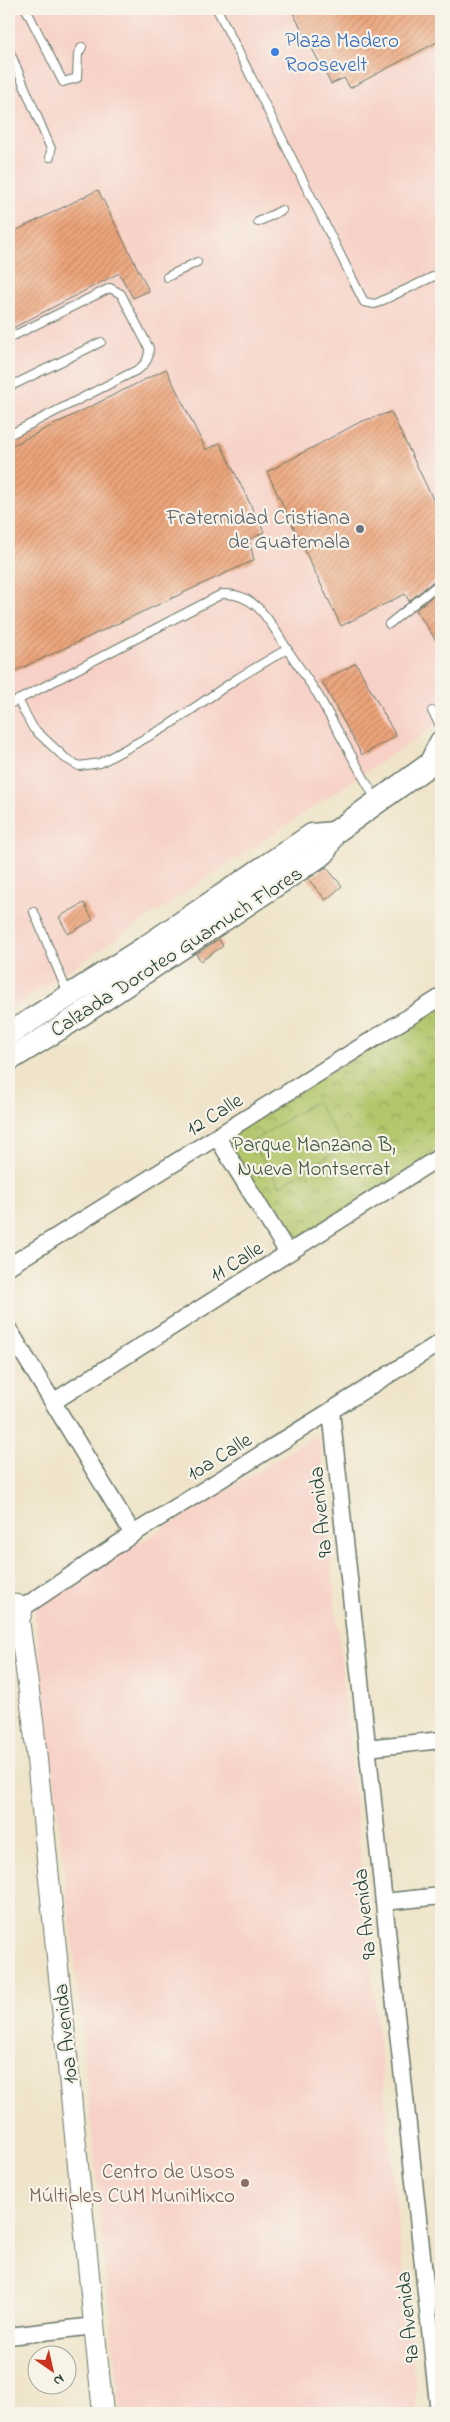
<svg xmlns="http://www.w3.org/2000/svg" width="450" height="2422" viewBox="0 0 450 2422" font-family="'Indie Flower',sans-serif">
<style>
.built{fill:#f7d1c7}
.park{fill:url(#park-crowns);stroke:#68824f}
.pitch{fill:#b2c66a;stroke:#68824f}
.building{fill:url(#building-hatch)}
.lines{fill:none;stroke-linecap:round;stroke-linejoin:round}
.service-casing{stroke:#687768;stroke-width:10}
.minor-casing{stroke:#687768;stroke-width:19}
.tertiary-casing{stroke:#687768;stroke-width:22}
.secondary-casing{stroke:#687768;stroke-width:25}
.service{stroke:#fff;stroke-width:8}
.minor{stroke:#fff;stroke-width:16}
.tertiary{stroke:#fff;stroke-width:20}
.secondary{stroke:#fff;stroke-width:22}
.shop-dot{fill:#3f7fe0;stroke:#f7f3e8;stroke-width:2}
.worship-dot{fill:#6b7280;stroke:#f7f3e8;stroke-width:2}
.education-dot{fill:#8d6e63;stroke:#f7f3e8;stroke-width:2}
.labels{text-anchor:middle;stroke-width:4.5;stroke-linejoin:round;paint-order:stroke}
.shop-label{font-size:21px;fill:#366cbe;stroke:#f7f3e8;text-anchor:start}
.worship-label{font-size:21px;fill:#5b616d;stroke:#f7f3e8;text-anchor:end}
.street-label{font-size:21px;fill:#1f3d34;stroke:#f7f3e8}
.park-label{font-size:21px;fill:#3c583f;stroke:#f7f3e8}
.education-label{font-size:21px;fill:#785e54;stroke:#f7f3e8;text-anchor:end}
</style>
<defs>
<pattern id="park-crowns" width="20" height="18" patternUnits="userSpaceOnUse" patternTransform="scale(1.25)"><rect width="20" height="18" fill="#b2c66a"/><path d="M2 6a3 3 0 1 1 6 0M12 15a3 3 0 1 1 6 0" fill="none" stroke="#90a258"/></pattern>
<pattern id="building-hatch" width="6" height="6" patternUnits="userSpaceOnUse" patternTransform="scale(1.25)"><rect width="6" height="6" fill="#eda47a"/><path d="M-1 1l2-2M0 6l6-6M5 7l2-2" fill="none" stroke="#bf8765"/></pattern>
</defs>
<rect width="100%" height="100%" fill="#f7f3e8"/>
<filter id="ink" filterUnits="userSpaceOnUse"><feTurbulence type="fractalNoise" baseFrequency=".02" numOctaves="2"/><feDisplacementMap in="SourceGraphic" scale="10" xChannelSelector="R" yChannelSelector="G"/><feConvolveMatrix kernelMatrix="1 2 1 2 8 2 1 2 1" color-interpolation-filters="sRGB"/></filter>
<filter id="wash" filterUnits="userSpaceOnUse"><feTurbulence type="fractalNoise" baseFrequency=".0096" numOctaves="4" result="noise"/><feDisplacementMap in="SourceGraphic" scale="20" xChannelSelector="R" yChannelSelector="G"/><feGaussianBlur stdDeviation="1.12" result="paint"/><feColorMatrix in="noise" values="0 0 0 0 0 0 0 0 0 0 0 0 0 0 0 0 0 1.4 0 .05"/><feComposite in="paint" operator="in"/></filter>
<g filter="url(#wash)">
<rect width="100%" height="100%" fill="#efe4c9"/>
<!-- built -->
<g class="built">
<path d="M9,9h432v713l-432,288z"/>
<path d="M319,1434l47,486 52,493h-298l-46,-460 -40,-346z"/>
</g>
<!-- park -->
<path class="park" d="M441,1004v145l-152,97 -65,-107z"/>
<!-- pitch -->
<path class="pitch" d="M316,1101l28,45 -64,40 -29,-44z"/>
<g id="blocks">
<!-- building -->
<g class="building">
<path d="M301,9h140v31l-91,48 -6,-10 -13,6 -38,-71z"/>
<path d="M98,190l51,101 -16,7 -14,-25 -110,57v-96z"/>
<path d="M166,369l40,81 14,-7 44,89 -15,8 5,20 -245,114v-227z"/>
<path d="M391,412l50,104v62l-5,1 -27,22 -4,-7 -64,32 -74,-154 93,-50z"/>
<path d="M441,589v59l-25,-38z"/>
<path d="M356,663l40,73 -34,19 -40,-73z"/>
<path d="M326,867l16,19 -16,14 -18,-21z"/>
<path d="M84,903l9,17 -25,14 -9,-17z"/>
<path d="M219,939l4,7 -22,15 -5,-7z"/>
</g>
</g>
</g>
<g filter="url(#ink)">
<use href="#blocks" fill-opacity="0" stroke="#687768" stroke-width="1"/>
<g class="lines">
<defs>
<g id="service">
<path d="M26,9l37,73 14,-4 1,-24 4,-7"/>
<path d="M217,9l147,293 11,2 66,-31"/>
<path d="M9,50l42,99 -1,8"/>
<path d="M258,222l24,-12"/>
<path d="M167,277l30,-15"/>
<path d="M9,338l101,-50 11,6 28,54c0,10 -2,14 -10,21l-130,66"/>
<path d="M9,387l92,-45"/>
<path d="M389,624l51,-41"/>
<path d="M18,700l204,-106c35,-2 49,30 65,55"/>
<path d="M9,704l9,-4 15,28 32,30 14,8 21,-3 66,-36 72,-49 49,-29 31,46 58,105"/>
<path d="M432,711l9,16"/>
<path d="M34,912l34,82"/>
</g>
<g id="minor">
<path d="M217,1137l71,116"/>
<path d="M9,1266l432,-269"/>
<path d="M9,1330l124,204"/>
<path d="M53,1402l388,-246"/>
<path d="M331,1411l108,1002"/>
<path d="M21,1609l112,-75 308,-192"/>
<path d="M367,1748l74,-8"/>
<path d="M384,1902l57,-6"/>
<path d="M9,2336l85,-10"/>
</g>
<g id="tertiary">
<path d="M9,1604l8,1 5,7 -3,8 -9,2"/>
<path d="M19,1620l14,100 70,693"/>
</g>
<g id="secondary">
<path d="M9,1034l135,-86 168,-113 22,-2"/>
<path d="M9,1060l58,-36 257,-171 10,-20 96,-69 11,-22"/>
</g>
</defs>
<!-- service casing -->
<use href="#service" class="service-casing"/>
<!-- minor casing -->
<use href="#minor" class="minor-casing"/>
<!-- tertiary casing -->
<use href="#tertiary" class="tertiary-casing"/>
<!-- secondary casing -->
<use href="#secondary" class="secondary-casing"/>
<!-- service -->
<use href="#service" class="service"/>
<!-- minor -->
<use href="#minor" class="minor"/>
<!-- tertiary -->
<use href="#tertiary" class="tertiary"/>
<!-- secondary -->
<use href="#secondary" class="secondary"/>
</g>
</g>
<!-- markers -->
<circle class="shop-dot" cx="275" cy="52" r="5"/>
<circle class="worship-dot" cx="360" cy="529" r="5"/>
<circle class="education-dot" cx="245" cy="2183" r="5"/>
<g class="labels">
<!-- shop labels -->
<g class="shop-label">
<text x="285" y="47">Plaza Madero<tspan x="285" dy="24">Roosevelt</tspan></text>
</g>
<!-- worship labels -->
<g class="worship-label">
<text x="350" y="524">Fraternidad Cristiana<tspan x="350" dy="24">de Guatemala</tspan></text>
</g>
<!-- street labels -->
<g class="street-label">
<text transform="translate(176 951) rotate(-33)" y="7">Calzada Doroteo Guamuch Flores</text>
<text transform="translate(214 1114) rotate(-32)" y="7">12 Calle</text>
<text transform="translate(236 1261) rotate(-32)" y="7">11 Calle</text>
<text transform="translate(219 1456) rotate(-32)" y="7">10a Calle</text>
<text transform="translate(320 1512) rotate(-96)" y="7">9a Avenida</text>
<text transform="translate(364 1914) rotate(-96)" y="7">9a Avenida</text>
<text transform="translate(65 2034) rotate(-96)" y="7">10a Avenida</text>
<text transform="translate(407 2317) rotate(-96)" y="7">9a Avenida</text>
</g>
<!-- park labels -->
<g class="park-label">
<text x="314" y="1151">Parque Manzana B,<tspan x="314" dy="24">Nueva Montserrat</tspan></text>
</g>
<!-- education labels -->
<g class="education-label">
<text x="235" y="2178">Centro de Usos<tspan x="235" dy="24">Múltiples CUM MuniMixco</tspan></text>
</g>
</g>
<!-- margin -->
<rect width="450" height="2422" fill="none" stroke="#f7f3e8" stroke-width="30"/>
<!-- north arrow -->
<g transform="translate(52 2370) rotate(146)"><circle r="24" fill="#f7f3e8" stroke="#a1aaa0"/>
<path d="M0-4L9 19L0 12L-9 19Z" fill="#c8321e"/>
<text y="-8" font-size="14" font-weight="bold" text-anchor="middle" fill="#1f3d34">N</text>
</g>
</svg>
